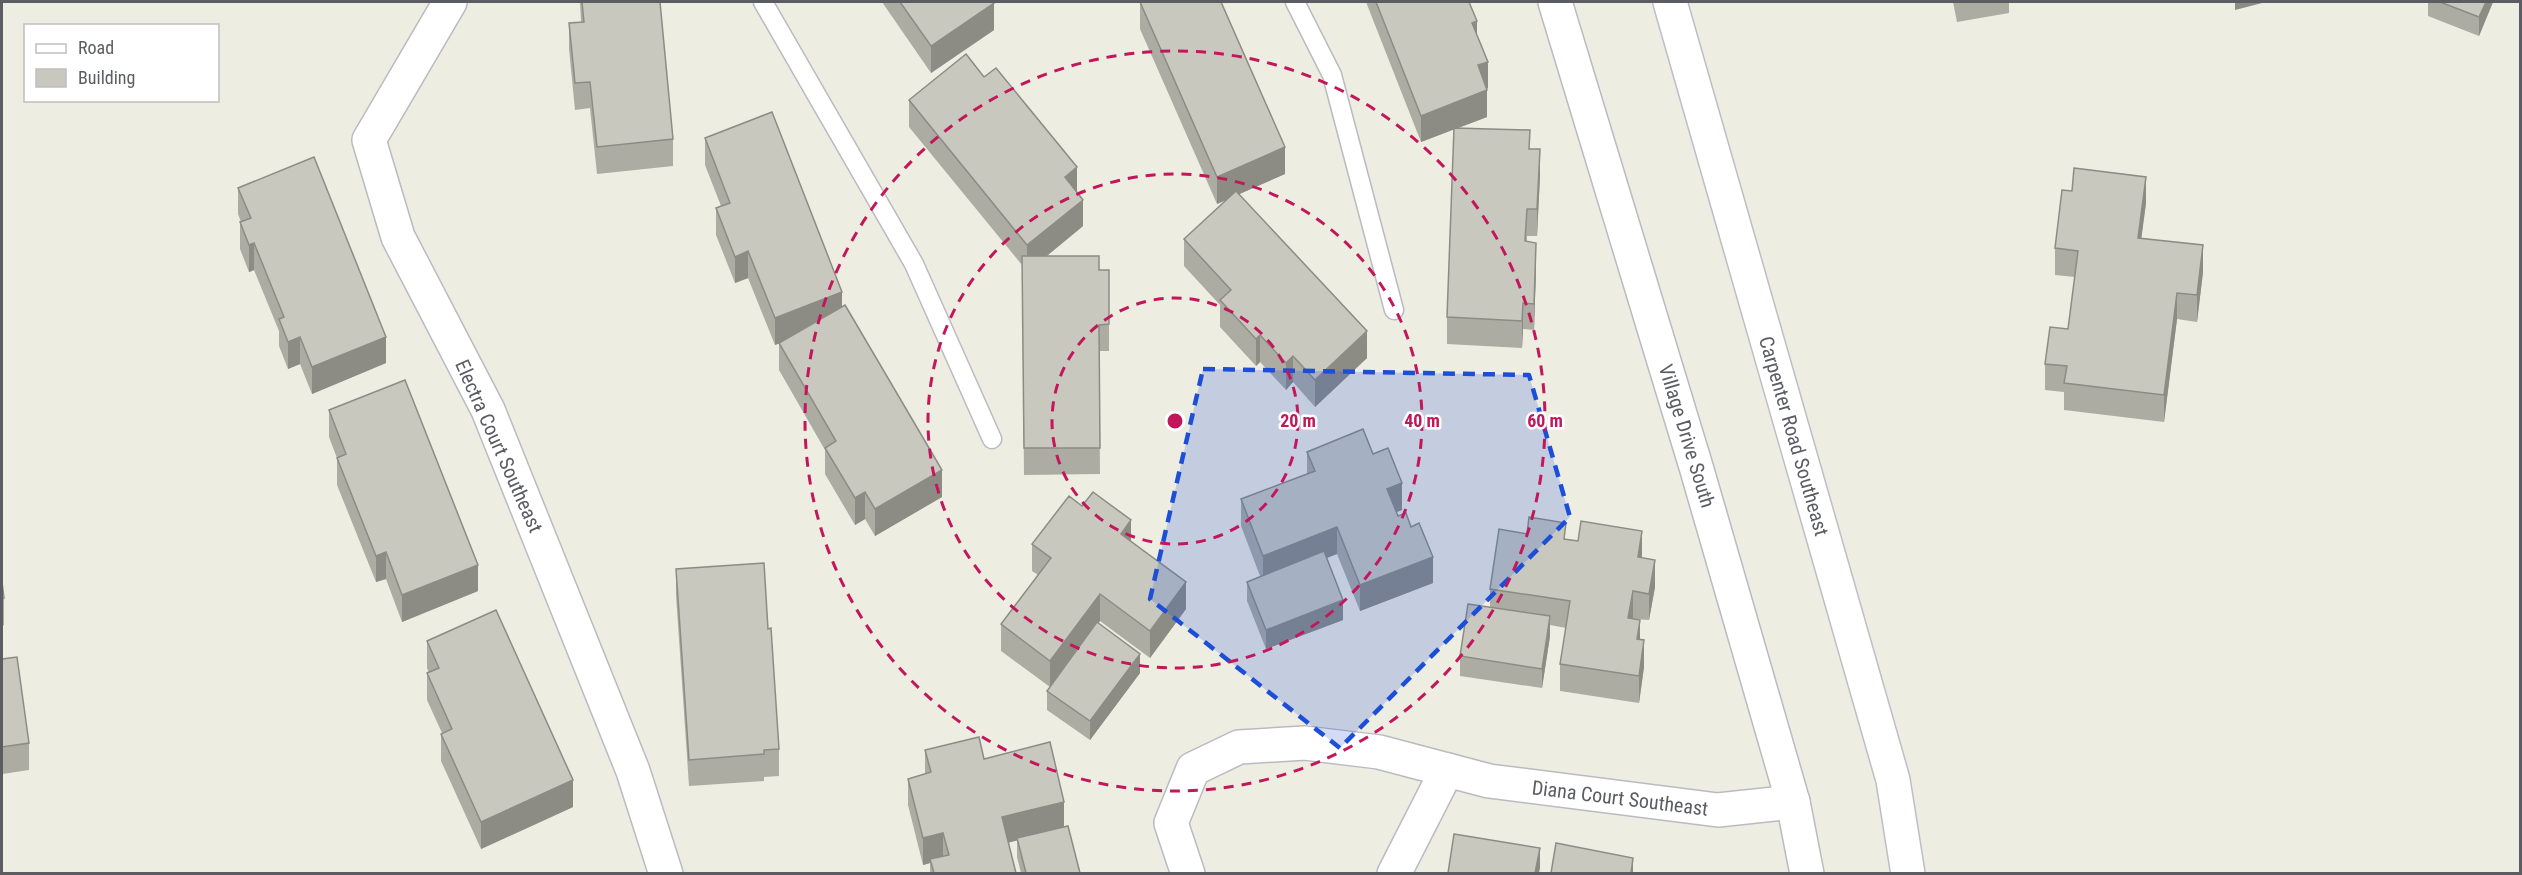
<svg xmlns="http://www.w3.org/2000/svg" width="2522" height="875" viewBox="0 0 2522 875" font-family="'Roboto Condensed',sans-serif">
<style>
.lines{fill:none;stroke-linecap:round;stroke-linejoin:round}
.lane-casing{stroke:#babbc1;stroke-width:21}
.street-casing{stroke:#babbc1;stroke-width:36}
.secondary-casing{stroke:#bdbec6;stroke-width:36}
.lane{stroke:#fff;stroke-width:18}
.street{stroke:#fff;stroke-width:33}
.secondary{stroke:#fff;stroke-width:33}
.wall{fill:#acaca3}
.shaded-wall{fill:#8c8c85}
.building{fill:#c8c8be;stroke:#8c8c85;stroke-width:1.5}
.marked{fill:#1d4ed8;fill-opacity:0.2;stroke:#1d4ed8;stroke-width:4.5;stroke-dasharray:12 8;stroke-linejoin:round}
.ring{fill:none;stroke:#c2185b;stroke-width:3;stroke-dasharray:10 8}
.labels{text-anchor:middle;stroke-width:5;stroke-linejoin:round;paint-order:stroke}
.street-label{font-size:20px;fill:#5b5d63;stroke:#fff}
.centre{fill:#c2185b;stroke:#fff;stroke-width:3}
.ring-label{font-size:18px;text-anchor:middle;font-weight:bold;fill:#c2185b;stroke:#fff;stroke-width:5;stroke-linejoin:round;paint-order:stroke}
</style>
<rect width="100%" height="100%" fill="#eeede2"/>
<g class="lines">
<defs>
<g id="lane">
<path d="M763,2l151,262 78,175"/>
<path d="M1295,2l37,73 62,235"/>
</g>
<g id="street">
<path d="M450,2l-81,138 29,97 90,173 145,361 33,103"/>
<path d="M1555,2l142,468 96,332 14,72"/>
<path d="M1188,874l-17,-51 22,-54 46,-22 66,-4 74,9 110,29 229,29 75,-8"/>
<path d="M1394,874l53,-104"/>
</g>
<path id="secondary" d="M1670,2l223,778 15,94"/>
</defs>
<!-- lane casing -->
<use href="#lane" class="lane-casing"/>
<!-- street casing -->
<use href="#street" class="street-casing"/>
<!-- secondary casing -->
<use href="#secondary" class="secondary-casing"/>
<!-- lane -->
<use href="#lane" class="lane"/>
<!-- street -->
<use href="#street" class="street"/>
<!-- secondary -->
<use href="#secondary" class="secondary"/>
</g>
<!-- wall -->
<g class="wall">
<path d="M580,2h80l13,137v27l-76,8 -7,-66 -15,2 -6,-61v-26l12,-1z"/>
<path d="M882,2h111l1,28 -63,43z"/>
<path d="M1083,2h27l-26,1z"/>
<path d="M1140,2l145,172 -46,20 128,164 -52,49 -22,-25 -7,8 -26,-28 -4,4 -36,-39v-22l-36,-39v-27l42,-39 -9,4 -77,-175z"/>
<path d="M1366,2h103l19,86 -1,1v28l-29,11 72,21 10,27 -3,60h-10v6l9,27 -2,61 -11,-1 -1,19 -75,-4v-27l7,-188 -33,13z"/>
<path d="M1953,2h56v11l-52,9z"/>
<path d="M2428,2h65l-14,34 -51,-20z"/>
<path d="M909,100l168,92 6,34 -36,30 52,14h10v81h-10l1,123 -76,1 -2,-210 -113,-138z"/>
<path d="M705,138l137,169 100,190 -67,39 -10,-17 -10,6 -30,-51v-24l-46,-80v-27h1l-5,2 -27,-67 -13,5 -19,-48v-27l5,-2 -16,-41z"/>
<path d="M238,188l148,175 -74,31 -12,-30 -12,5 -9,-23v-15l-25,-61 -5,2 -9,-23v-27h1l-3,-8z"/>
<path d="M2146,203l-5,35 62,34 -6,50 -20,-3 -13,103 -100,-12v-18l-19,-2v-26l23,-35 7,-52 -20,-2v-27z"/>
<path d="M329,410l149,181 -76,31 -16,-43 -10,3 -39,-97v-27l-8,-21z"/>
<path d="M1307,452l66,2 29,56 -6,2 2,4 35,67 -73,28 -23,-57 -11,4 17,62 -77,29 -19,-48v-19l13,-6 -19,-50v-27l66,-25z"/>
<path d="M1566,539l76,19 13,29 -6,33 -16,-1 7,21 4,27 -5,36 -79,-12v-27l6,-36 -16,-3v11l-8,52 -82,-12v-20l30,-49v-18z"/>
<path d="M1131,542l55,67 -36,49 -50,-37 -2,2 42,50 -50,67 -43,-30v-19l3,-4 -49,-36v-27l37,-49 -6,-4v-27z"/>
<path d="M676,569l92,60 11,120v27l-15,1v4l-75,5 -13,-191z"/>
<path d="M2,582l2,16v27l-2,1z"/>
<path d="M427,641l146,166 -92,42 -40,-88v-27l1,-1 -15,-33v-27h2l-2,-5z"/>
<path d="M2,659l27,84v27l-27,4z"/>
<path d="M925,750l59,9 80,68 16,46h-59l-4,-16v-17l-9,3 8,30h-86v-10l-7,2 -15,-60v-26l17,-5z"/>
</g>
<!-- shaded-wall -->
<g class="shaded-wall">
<path d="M2235,2h31l-31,8z"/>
<path d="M2486,2h7l-14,34v-19z"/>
<path d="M994,3v27l-63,43v-27z"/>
<path d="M1477,21v27l-5,-25z"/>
<path d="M1488,62v26l-10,4v-27z"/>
<path d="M1487,90v27l-66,25v-26z"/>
<path d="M1285,147v27l-68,30v-27z"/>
<path d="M1540,149v27l-3,60v-27z"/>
<path d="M1077,167v27l-12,-17z"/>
<path d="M2146,177v26l-8,61v-26z"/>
<path d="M1083,200v26l-56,46v-27z"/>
<path d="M254,243v27l-5,2v-27z"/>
<path d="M1536,243v26l-2,61v-26z"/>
<path d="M2203,245v27l-6,50v-27z"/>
<path d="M748,251v27l-13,5v-26z"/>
<path d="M842,292v27l-67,26v-27z"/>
<path d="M2177,293v26l-13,103v-27z"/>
<path d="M1523,303v26l-1,19v-27z"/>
<path d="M1367,331v27l-52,49v-27z"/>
<path d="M1260,335v27l-4,4v-27z"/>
<path d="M300,337v27l-12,5v-27z"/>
<path d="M386,337v26l-74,31v-27z"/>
<path d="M1293,356v26l-7,8v-27z"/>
<path d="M942,470v27l-67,39v-27z"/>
<path d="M1402,483v27l-15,6v-27z"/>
<path d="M865,492v27l-10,6v-27z"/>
<path d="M1131,520v27l-10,-13z"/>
<path d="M1337,527v27l-74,29v-27z"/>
<path d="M1642,531v26h-4z"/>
<path d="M386,552v27l-10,3v-26z"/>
<path d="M1433,557v26l-73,28v-26z"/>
<path d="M1655,560v27l-6,33v-26z"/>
<path d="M478,565v26l-76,31v-27z"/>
<path d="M1186,582v27l-36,49v-27z"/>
<path d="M1633,591v27l-5,27v-27z"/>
<path d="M1100,594v27l-50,66v-26z"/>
<path d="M1343,600v20l-77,29v-19z"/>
<path d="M1550,616v20l-8,52v-19z"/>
<path d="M1640,620v27l-3,-8z"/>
<path d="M1644,640v27l-5,36v-27z"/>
<path d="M1140,654v19l-50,67v-19z"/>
<path d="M573,780v27l-92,42v-27z"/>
<path d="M1064,802v27l-62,15v-27z"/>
<path d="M943,833v27l-13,-1v4l-7,2v-27z"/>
<path d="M1540,848v20l-1,5h-4z"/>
<path d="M1633,858v15h-2z"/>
</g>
<!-- building -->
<g class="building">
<path d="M582,2h78l13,137 -76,8 -7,-65 -15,1 -6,-60 15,-1z"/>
<path d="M900,2h92l2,1 -63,43z"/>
<path d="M1140,2h81l64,145 -68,30z"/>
<path d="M1376,2h93l8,19 -5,2 16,39 -10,3 9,25 -66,26z"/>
<path d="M2440,2h46l-7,15z"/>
<path d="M966,54l18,23 12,-9 81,99 -12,10 18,23 -56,45 -118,-145z"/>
<path d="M772,112l70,180 -67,26 -27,-67 -13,6 -19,-49 14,-5 -25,-65z"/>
<path d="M1454,128l76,2 -1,19h11l-3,60h-10l-2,32 11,2 -2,61 -11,-1 -1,18 -75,-4z"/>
<path d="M314,157l72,180 -74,30 -12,-30 -12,5 -9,-23 5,-2 -30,-74 -5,2 -9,-23 11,-4 -13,-30z"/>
<path d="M2074,168l72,9 -8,61 65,7 -6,50 -20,-2 -13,102 -100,-12 3,-17 -22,-2 5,-37 18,2 10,-78 -23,-3 7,-58 10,1z"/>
<path d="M1236,191l131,140 -52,49 -22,-24 -7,7 -26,-28 -4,4 -36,-39 11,-10 -47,-51z"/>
<path d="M1022,256h77v14h10v54l-10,1 1,123h-76z"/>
<path d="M845,305l97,165 -67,39 -10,-17 -10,6 -30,-50 11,-7 -57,-98z"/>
<path d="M405,380l73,185 -76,30 -16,-43 -10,4 -39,-98 9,-4 -17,-44z"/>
<path d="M1363,429l10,25 15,-6 14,35 -15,6 11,27 8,-3 5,14 8,-4 14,34 -73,28 -23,-58 -74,29 -22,-57 74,-28 -8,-19z"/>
<path d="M1093,492l38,28 -10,14 65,48 -36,49 -50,-37 -50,67 -49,-37 50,-66 -19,-14 37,-48 13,10z"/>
<path d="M1529,517l37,6 -2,16 14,2 3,-20 61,10 -4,26 17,3 -6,34 -16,-3 -5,27 12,2 -3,19 7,1 -5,36 -79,-12 10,-63 -80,-12 9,-60 28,5z"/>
<path d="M1324,551l19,49 -77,30 -19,-48z"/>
<path d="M764,563l4,66 3,-1 8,121 -15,1v4l-75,6 -13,-191z"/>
<path d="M2,582l2,16 -2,1z"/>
<path d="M1468,604l82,12 -8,53 -82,-13z"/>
<path d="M496,610l77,170 -92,42 -40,-88 11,-5 -25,-56 12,-5 -12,-27z"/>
<path d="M1097,622l43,32 -50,67 -43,-30z"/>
<path d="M17,657l12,86 -27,4v-88z"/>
<path d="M979,737l5,22 66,-17 14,60 -62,15 14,56h-82l-4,-14 19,-4 -6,-22 -20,5 -15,-59 23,-7 -6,-22z"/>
<path d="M1068,826l12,47h-54l-9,-35z"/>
<path d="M1454,834l86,14 -5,25h-87z"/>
<path d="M1556,843l77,15 -2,15h-80z"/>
</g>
<!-- marked area -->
<path class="marked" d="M1203,369l326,6 41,142 -230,231 -190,-149z"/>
<!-- distance rings -->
<g class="ring">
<circle cx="1175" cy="421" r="123"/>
<circle cx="1175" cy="421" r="247"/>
<circle cx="1175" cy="421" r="370"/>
</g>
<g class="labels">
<!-- street labels -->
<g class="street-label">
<text transform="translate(1687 436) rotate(73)" y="7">Village Drive South</text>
<text transform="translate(1794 436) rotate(74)" y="7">Carpenter Road Southeast</text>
<text transform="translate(499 446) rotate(66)" y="7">Electra Court Southeast</text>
<text transform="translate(1620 798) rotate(7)" y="7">Diana Court Southeast</text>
</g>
</g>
<circle cx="1175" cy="421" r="9" class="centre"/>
<g class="ring-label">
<text x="1298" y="427">20 m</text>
<text x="1422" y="427">40 m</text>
<text x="1545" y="427">60 m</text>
</g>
<!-- border -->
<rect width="2522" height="875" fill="none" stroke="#5b5d63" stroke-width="6"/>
<!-- legend -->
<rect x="24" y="24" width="195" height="78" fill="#ffffff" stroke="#bdbec1" stroke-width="1.5"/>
<rect x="36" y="44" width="30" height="9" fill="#ffffff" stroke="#bdbec1" stroke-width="1.5"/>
<text x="78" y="54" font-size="18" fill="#5b5d63">Road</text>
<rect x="36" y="69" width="30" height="18" fill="#c8c8be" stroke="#bdbec1" stroke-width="1.5"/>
<text x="78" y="84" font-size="18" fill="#5b5d63">Building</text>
</svg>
